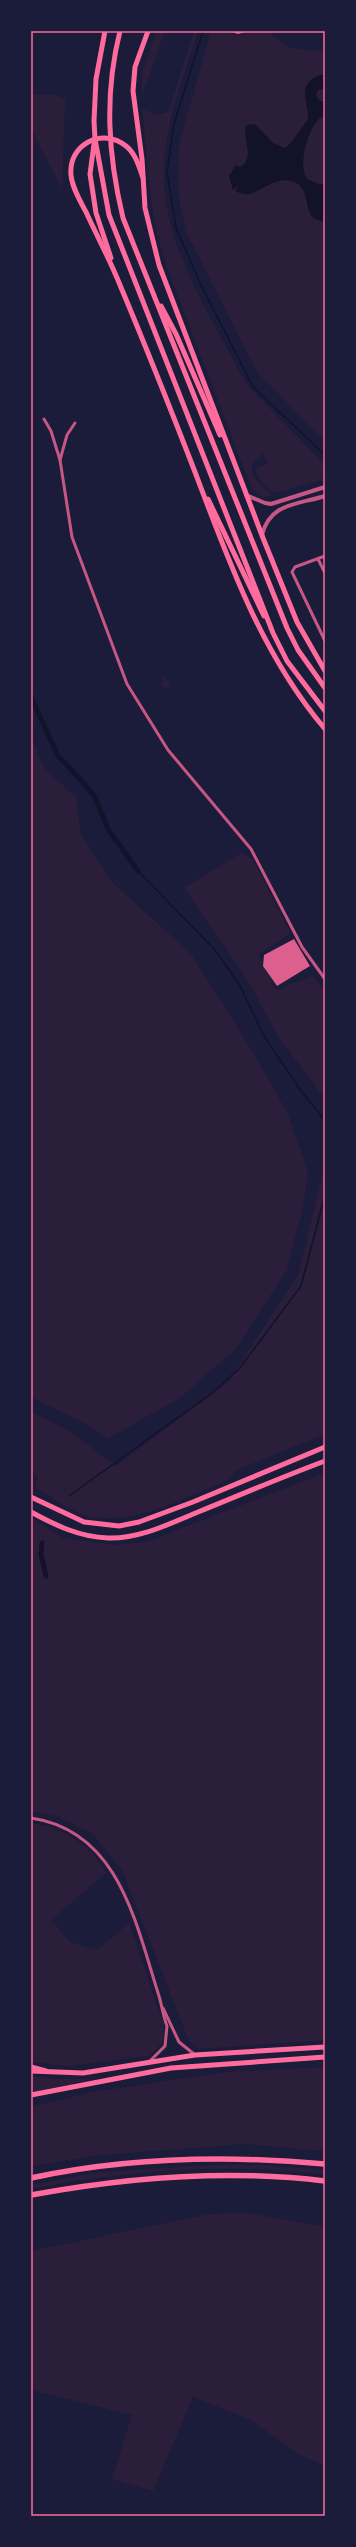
<svg xmlns="http://www.w3.org/2000/svg" width="356" height="2547" viewBox="0 0 356 2547" font-family="Figtree,sans-serif">
<style>
.green{fill:#2a1e3b}
.water{fill:#12122b}
.lines{fill:none;stroke-linecap:round;stroke-linejoin:round}
.stream{stroke:#12122b;stroke-width:1.5}
.canal{stroke:#12122b;stroke-width:5}
.building{fill:#dd5f8e}
.minor{stroke:#c65784;stroke-width:3}
.tertiary{stroke:#c65784;stroke-width:4}
.primary{stroke:#ff6b9d;stroke-width:5}
.trunk{stroke:#ff6b9d;stroke-width:5}
.motorway{stroke:#ff6b9d;stroke-width:5.5}
.neatline{fill:none;stroke:#ff6b9d;stroke-width:1.5}
</style>
<rect width="100%" height="100%" fill="#1b1b3a"/>
<!-- green -->
<g class="green">
<path d="M157,31h8l-22,62 -2,1 2,-25z"/>
<path d="M194,31h4c-12,39 -28,79 -33,120 -10,82 40,154 76,224l9,13 75,77v14l-50,14 -14,-11 -6,-11 2,-3 11,-5 -5,-9c-23,13 -6,30 10,41l-10,2 -11,-8 -83,-216 -12,-37 -6,-37 -9,-90 15,6 11,-3z"/>
<path d="M211,31h15l11,5 15,-5h16l20,16 19,4 18,-2v392l-68,-69 -70,-138 -7,-29 -2,-26 1,-35z"/>
<path d="M31,94l25,1 9,4 -3,90 -31,-61z"/>
<path d="M165,676l5,9 -3,4 -7,-4z"/>
<path d="M31,738l14,31 31,28 5,37 30,47 80,73 62,98 35,62 20,58 -5,36 -17,63 -49,77 -57,50 -73,41 -19,-14 -57,-28z"/>
<path d="M241,853l12,7 38,73 -33,22 18,35 36,-14 13,14v109l-46,-61 -34,-62 -61,-88z"/>
<path d="M324,1169l1,265 -88,36 -10,10c-43,18 -107,54 -153,31 -14,-7 -26,-16 -39,-24l3,-10 -7,-5v-60l37,18 48,36 112,-84 70,-107z"/>
<path d="M325,1473v567l-126,9 -11,-10 -65,-167 -30,-38 -34,-17 -28,-6v-294l32,21 53,7 30,-3z"/>
<path d="M31,1823c31,4 61,22 75,50l-55,47 19,22 27,8 32,-27 35,103c1,15 -4,21 -15,30l-81,10 -37,-4z"/>
<path d="M325,2067v84l-81,-7 -143,11 -70,11v-59l61,-15 134,-20z"/>
<path d="M31,2076l28,3h34l-62,14z"/>
<path d="M212,2165h51l62,5v5c-98,-13 -197,-5 -294,14v-4l69,-13z"/>
<path d="M248,2213l77,14v239l-27,-12 -47,-34 -58,-23 -40,94 -41,-12 20,-64 -101,-25v-139l178,-37z"/>
</g>
<!-- water -->
<path class="water" d="M319,75h6v14l-7,1 -2,6 4,5h5v14c-16,6 -28,50 -18,64l12,5h6v37c-26,1 -11,-32 -31,-39 -24,-9 -39,22 -58,9l2,-5 -5,4 -4,-14 7,-11 4,2c17,-9 0,-31 7,-42l8,-1 18,19 12,5c9,-6 15,-19 23,-29 1,-18 -13,-33 11,-44z"/>
<g class="lines">
<!-- stream -->
<g class="stream">
<path d="M203,31l-29,93 -7,48 9,56 24,55 53,104 72,68"/>
<path d="M138,871l77,79 25,36 24,50 35,52 26,33"/>
<path d="M69,1496l143,-103 27,-24 62,-83 24,-91"/>
</g>
<!-- canal -->
<g class="canal">
<path d="M31,697l27,59 25,26 12,15 13,32 30,42"/>
<path d="M42,1543l-1,11 5,22"/>
</g>
</g>
<!-- building -->
<g class="building">
<path d="M227,31h24l-13,3z"/>
<path d="M294,939l16,27 -33,20 -14,-20 1,-11z"/>
</g>
<g class="lines">
<!-- minor -->
<g class="minor">
<path d="M44,419l7,12 9,29 12,77 55,147 41,66 83,99 51,98 23,32"/>
<path d="M60,460l7,-25 8,-12"/>
<path d="M325,556l-30,11 -3,5 33,69"/>
<path d="M318,559l7,14"/>
<path d="M31,1818c89,13 105,107 128,178 3,10 4,20 8,30l-2,20 -15,15"/>
<path d="M163,2008l16,34 15,12"/>
</g>
<!-- tertiary -->
<g class="tertiary">
<path d="M246,495l19,8 6,1 54,-17"/>
<path d="M262,535c8,-32 34,-30 63,-39"/>
</g>
<!-- primary -->
<g class="primary">
<path d="M31,1497l53,25 35,4 20,-4 54,-20 132,-55"/>
<path d="M31,1512c24,13 48,25 77,26 31,1 61,-14 90,-26 42,-17 84,-35 127,-51"/>
<path d="M31,2067l15,4"/>
<path d="M31,2071l52,2 112,-18 130,-8"/>
<path d="M31,2095l140,-27 154,-11"/>
</g>
<!-- trunk -->
<g class="trunk">
<path d="M105,31l-9,48 -2,42 1,18 14,76 164,418 14,28 38,50"/>
<path d="M120,31c-16,64 -12,124 3,187l164,410 11,22 27,38"/>
<path d="M148,31l-13,36 -2,24 9,68 3,49 14,57 104,273 34,84 28,49"/>
<path d="M94,144l-4,30 6,39 15,45"/>
<path d="M143,178c-4,-11 -7,-24 -17,-32 -23,-19 -58,-2 -55,29 1,12 9,26 15,37 11,24 24,48 34,73 26,62 51,125 75,187 34,90 67,183 130,257"/>
<path d="M161,306l15,28 44,101"/>
<path d="M208,499l56,117"/>
</g>
<!-- motorway -->
<g class="motorway">
<path d="M31,2178c97,-21 195,-23 294,-14"/>
<path d="M31,2195c97,-18 195,-26 294,-14"/>
</g>
</g>
<!-- border -->
<rect width="356" height="2547" fill="none" stroke="#1b1b3a" stroke-width="64"/>
<rect x="32" y="32" width="292" height="2483" class="neatline"/>
</svg>
